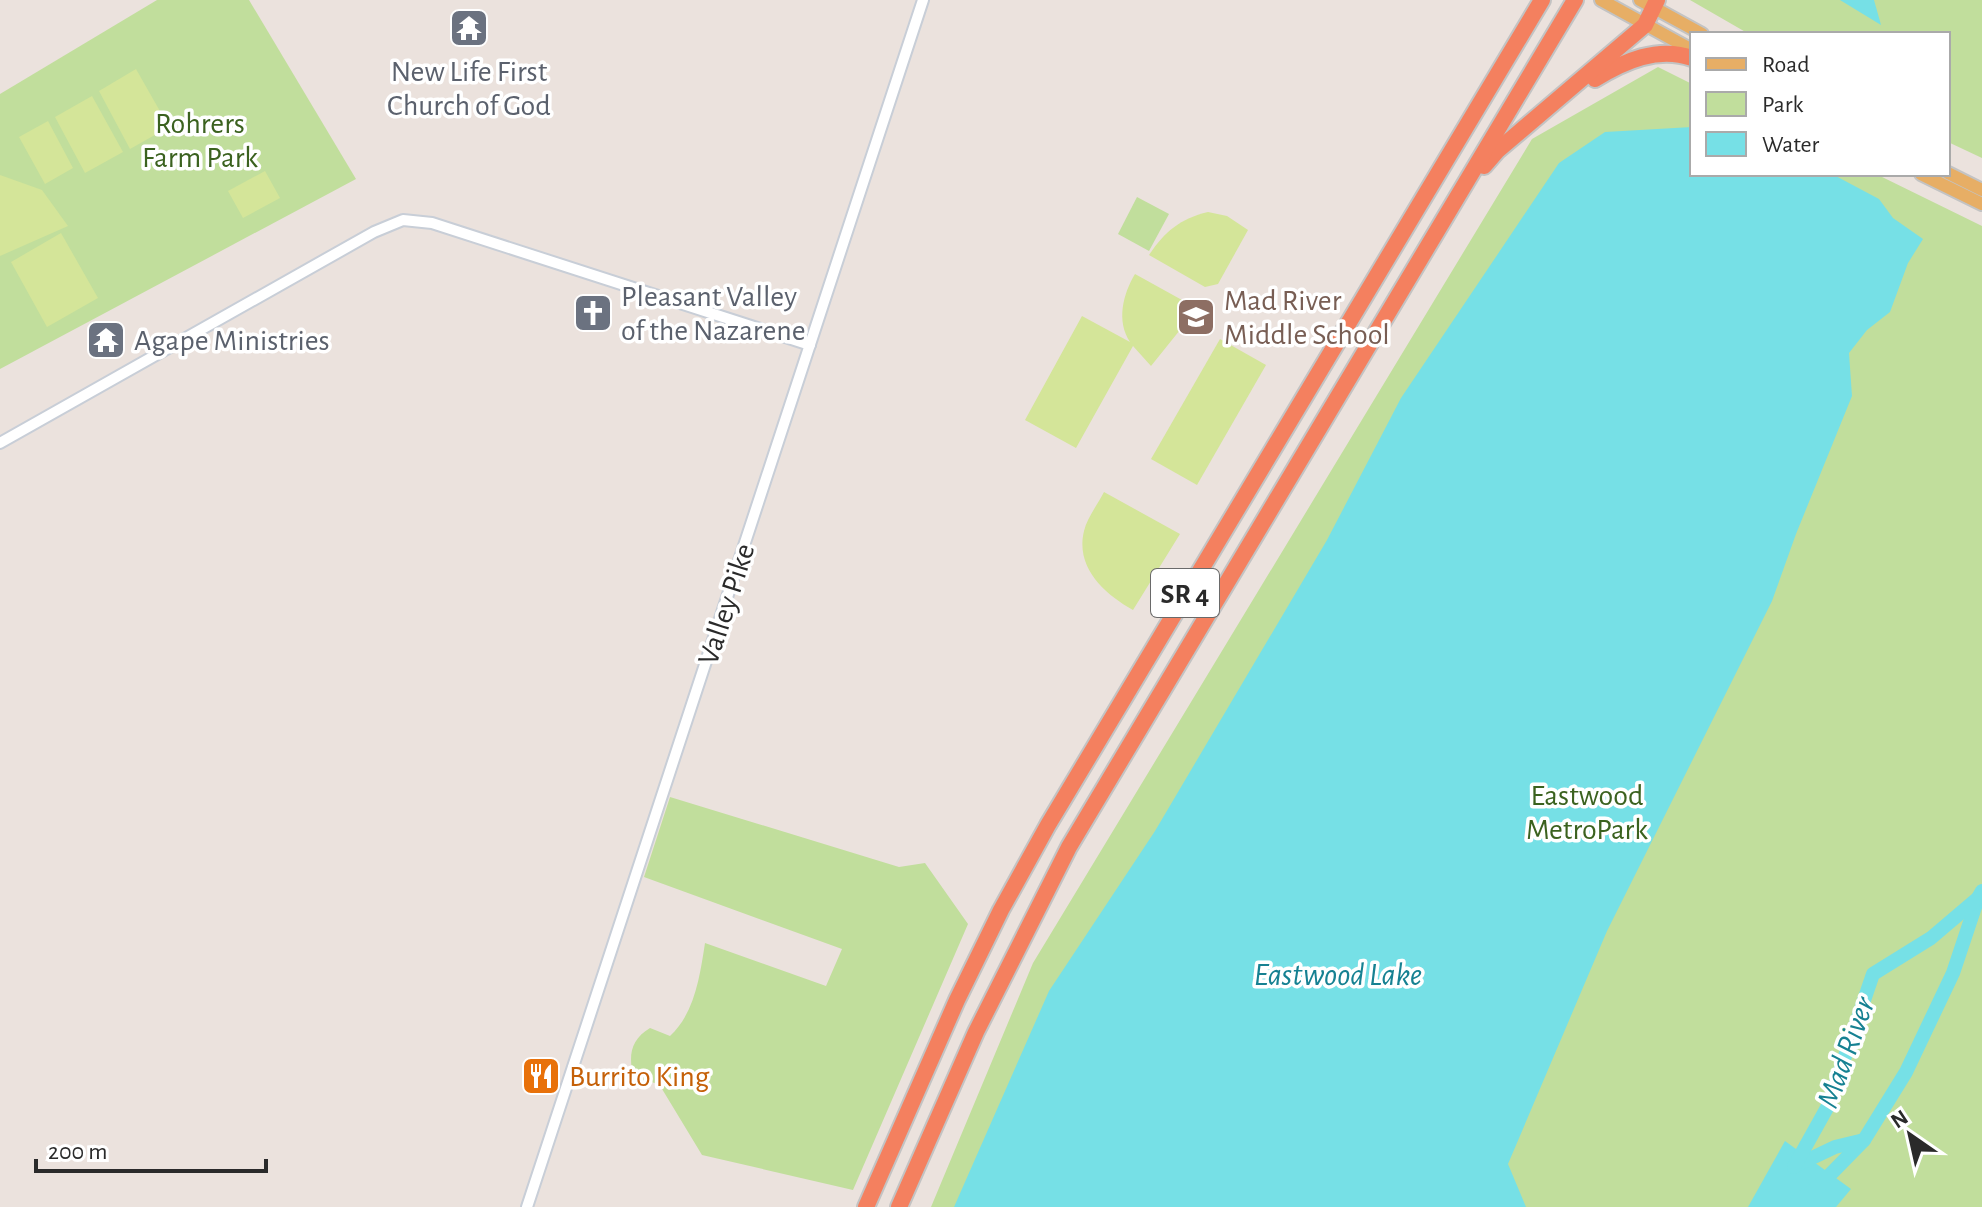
<svg xmlns="http://www.w3.org/2000/svg" width="1982" height="1207" viewBox="0 0 1982 1207" font-family="'Alegreya Sans',sans-serif">
<style>
.green{fill:#c1de9c}
.pitch{fill:#d4e599}
.water{fill:#76e0e6}
.lines{fill:none;stroke-linecap:round;stroke-linejoin:round}
.river{stroke:#76e0e6;stroke-width:14}
.minor-casing{stroke:#c8ced7;stroke-width:14}
.major-casing{stroke:#c3c3c3;stroke-width:16}
.highway-casing{stroke:#c3c3c3;stroke-width:20}
.minor{stroke:#fff;stroke-width:10}
.major{stroke:#e7ae65;stroke-width:12}
.highway{stroke:#f4805f;stroke-width:16}
.labels{text-anchor:middle;stroke-width:7;stroke-linejoin:round;paint-order:stroke}
.shield{fill:#fff;stroke:#6a6a6a;stroke-width:2}
.shield-label{font-size:28px;font-weight:bold;fill:#2a2a2a}
.worship-label{font-size:30px;fill:#5b616d;stroke:#fff;text-anchor:start}
.park-label{font-size:30px;fill:#3b621f;stroke:#fff}
.education-label{font-size:30px;fill:#785e54;stroke:#fff;text-anchor:start}
.street-label{font-size:30px;fill:#2a2a2a;stroke:#fff}
.food-label{font-size:30px;fill:#c56008;stroke:#fff;text-anchor:start}
.water-label{font-size:32px;font-style:italic;fill:#168192;stroke:#fff}
</style>
<rect width="100%" height="100%" fill="#ebe2dd"/>
<!-- green -->
<g class="green">
<path d="M157,0h92l107,179 -356,190v-275z"/>
<path d="M1690,0h292v158l-34,-16v-108h-199z"/>
<path d="M1658,67l34,17v90h184l106,52v981h-1051l102,-244 499,-824z"/>
<path d="M1137,197l32,17 -20,37 -31,-17z"/>
<path d="M670,797l229,70 26,-4 43,61 -115,266 -151,-35 -43,-71 -25,-6c-6,-21 -4,-38 16,-50l20,8c25,-23 30,-61 35,-93l121,43 16,-37 -198,-72z"/>
</g>
<!-- pitch -->
<g class="pitch">
<path d="M136,69l33,58 -39,22 -31,-58z"/>
<path d="M92,96l31,56 -38,21 -30,-56z"/>
<path d="M48,121l25,47 -28,16 -26,-47z"/>
<path d="M265,171l15,27 -37,20 -15,-27z"/>
<path d="M0,175l42,15 26,36 -68,30z"/>
<path d="M1208,212l19,4 21,14 -30,54 -13,3 -56,-32c16,-24 31,-36 59,-43z"/>
<path d="M61,233l37,65 -51,29 -36,-65z"/>
<path d="M1135,274l56,31 1,10 -41,51 -18,-20 -57,102 -51,-28 57,-104 48,26c-14,-21 -7,-48 5,-68z"/>
<path d="M1220,339l46,26 -69,120 -46,-26z"/>
<path d="M1104,492l76,42 -47,76c-28,-16 -58,-42 -49,-79 3,-13 14,-27 20,-39z"/>
</g>
<!-- water -->
<g class="water">
<path d="M1840,0h34l7,25z"/>
<path d="M1692,127v47h140l47,25 14,19 30,21 -15,24 -18,49 -23,18 -18,23 3,43 -56,138 -24,67 -165,330 -99,233 18,43h-572l95,-216 106,-160 172,-291 74,-142 158,-235 46,-31z"/>
<path d="M1785,1141l66,48 -15,18h-88z"/>
</g>
<g class="lines">
<!-- river -->
<g class="river">
<path d="M1795,1166l40,-19 29,-7 42,-68 47,-99 25,-75"/>
<path d="M1794,1167l34,-61 45,-132 58,-36 47,-40 4,-7"/>
<path d="M1788,1207l32,-22 44,-45"/>
</g>
<defs>
<g id="minor">
<path d="M0,443l374,-211 29,-12 29,3 378,122"/>
<path d="M527,1207l396,-1207"/>
</g>
<g id="major">
<path d="M1601,0l91,50"/>
<path d="M1640,0l62,34"/>
<path d="M1948,173l34,17"/>
<path d="M1921,174l61,30"/>
</g>
<g id="highway">
<path d="M1595,79c29,-18 63,-33 97,-21"/>
<path d="M1484,166l13,-15 148,-126 12,-25"/>
<path d="M866,1207l91,-207 44,-90 47,-85 494,-825"/>
<path d="M899,1207l77,-175 93,-185 506,-847"/>
</g>
</defs>
<!-- minor casing -->
<use href="#minor" class="minor-casing"/>
<!-- major casing -->
<use href="#major" class="major-casing"/>
<!-- highway casing -->
<use href="#highway" class="highway-casing"/>
<!-- minor -->
<use href="#minor" class="minor"/>
<!-- major -->
<use href="#major" class="major"/>
<!-- highway -->
<use href="#highway" class="highway"/>
</g>
<!-- icons -->
<defs>
<symbol id="temple-square" viewBox="-11 -11 22 22"><rect x="-9" y="-9" width="18" height="18" rx="4" fill="#6b7280" stroke="#fff"/><path d="M0-6L5-2H3V0L6.5 2.5H4V6H1.5V3h-3V6H-4V2.5H-6.5L-3 0V-2H-5Z" fill="#fff"/></symbol>
<symbol id="church-square" viewBox="-11 -11 22 22"><rect x="-9" y="-9" width="18" height="18" rx="4" fill="#6b7280" stroke="#fff"/><path d="M-1.2-6h2.4v3.5h3.3v2.4h-3.3V6h-2.4V-.1h-3.3v-2.4h3.3Z" fill="#fff"/></symbol>
<symbol id="school-square" viewBox="-11 -11 22 22"><rect x="-9" y="-9" width="18" height="18" rx="4" fill="#8d6e63" stroke="#fff"/><path d="M0-5L7-2L0 1L-7-2ZM-4 1L0 2.5L4 1V4Q0 6-4 4Z" fill="#fff"/></symbol>
<symbol id="restaurant-square" viewBox="-11 -11 22 22"><rect x="-9" y="-9" width="18" height="18" rx="4" fill="#e8710a" stroke="#fff"/><path d="M-5-6h1v4h1v-4h1v4h1v-4h1v5L-1.5 .5V6h-2V.5L-5-1ZM5-6V6H3V1.5H1.5Q1.5-4 5-6Z" fill="#fff"/></symbol>
</defs>
<g fill-rule="evenodd">
<use href="#temple-square" x="447" y="6" width="44" height="44"/>
<use href="#church-square" x="571" y="291" width="44" height="44"/>
<use href="#school-square" x="1174" y="295" width="44" height="44"/>
<use href="#temple-square" x="84" y="318" width="44" height="44"/>
<use href="#restaurant-square" x="519" y="1054" width="44" height="44"/>
</g>
<g class="labels">
<!-- shield labels -->
<rect class="shield" x="1151" y="569" width="68" height="48" rx="6"/>
<g class="shield-label">
<text x="1185" y="603">SR 4</text>
</g>
<!-- worship labels -->
<g class="worship-label">
<text x="469" y="81" text-anchor="middle">New Life First<tspan x="469" dy="34">Church of God</tspan></text>
<text x="621" y="306">Pleasant Valley<tspan x="621" dy="34">of the Nazarene</tspan></text>
<text x="134" y="350">Agape Ministries</text>
</g>
<!-- park labels -->
<g class="park-label">
<text x="200" y="133">Rohrers<tspan x="200" dy="34">Farm Park</tspan></text>
<text x="1587" y="805">Eastwood<tspan x="1587" dy="34">MetroPark</tspan></text>
</g>
<!-- education labels -->
<g class="education-label">
<text x="1224" y="310">Mad River<tspan x="1224" dy="34">Middle School</tspan></text>
</g>
<!-- street labels -->
<g class="street-label">
<text transform="translate(726 604) rotate(-72)" y="10">Valley Pike</text>
</g>
<!-- food labels -->
<g class="food-label">
<text x="569" y="1086">Burrito King</text>
</g>
<!-- water labels -->
<g class="water-label">
<text x="1338" y="985">Eastwood Lake</text>
<text transform="translate(1845 1052) rotate(-70)" y="11">Mad River</text>
</g>
</g>
<!-- legend -->
<rect x="1690" y="32" width="260" height="144" fill="#ffffff" stroke="#aaaaaa" stroke-width="2"/>
<rect x="1706" y="58" width="40" height="12" fill="#e7ae65" stroke="#aaaaaa" stroke-width="2"/>
<text x="1762" y="72" font-size="24" fill="#2a2a2a">Road</text>
<rect x="1706" y="92" width="40" height="24" fill="#c1de9c" stroke="#aaaaaa" stroke-width="2"/>
<text x="1762" y="112" font-size="24" fill="#2a2a2a">Park</text>
<rect x="1706" y="132" width="40" height="24" fill="#76e0e6" stroke="#aaaaaa" stroke-width="2"/>
<text x="1762" y="152" font-size="24" fill="#2a2a2a">Water</text>
<!-- north arrow -->
<g transform="translate(1910 1135) rotate(326)" stroke="#ffffff" stroke-width="6" paint-order="stroke">
<path d="M0-6L14 30L0 20L-14 30Z" fill="#2a2a2a"/>
<text y="-12" font-size="22" font-weight="bold" text-anchor="middle" fill="#2a2a2a">N</text>
</g>
<!-- scale -->
<path d="M36 1159v12h230v-12" fill="none" stroke="#2a2a2a" stroke-width="4"/>
<text x="48" y="1159" font-size="24" fill="#2a2a2a" stroke="#ffffff" stroke-width="6" paint-order="stroke">200 m</text>
</svg>
